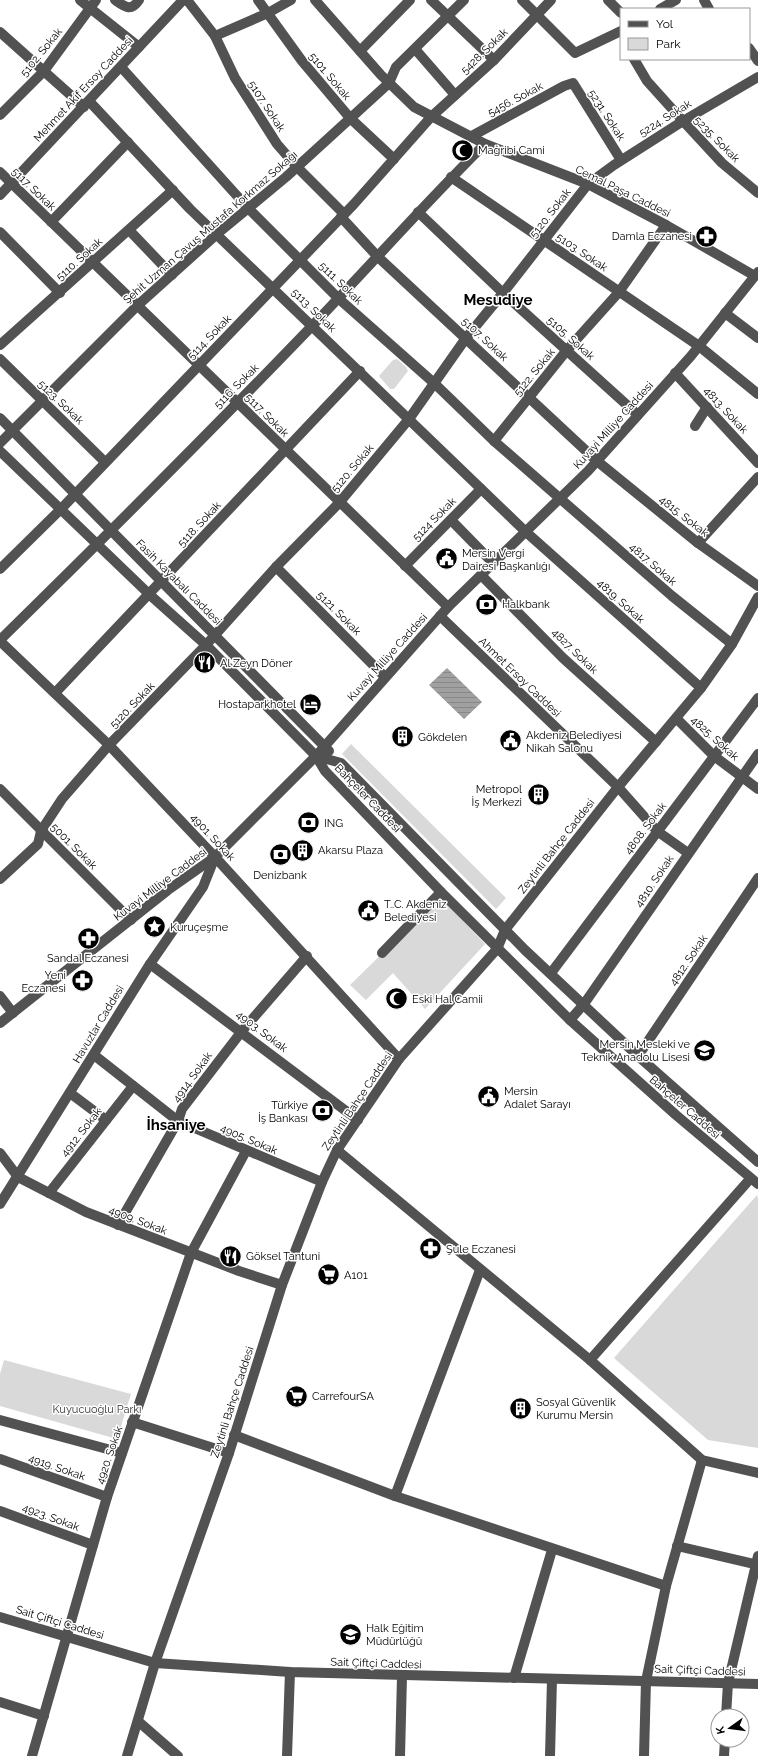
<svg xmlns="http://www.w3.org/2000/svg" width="758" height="1756" viewBox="0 0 758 1756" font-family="Raleway,sans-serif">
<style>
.green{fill:#d9d9d9}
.water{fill:url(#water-rules)}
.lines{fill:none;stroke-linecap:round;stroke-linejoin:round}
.minor{stroke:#525252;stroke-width:10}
.labels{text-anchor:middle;stroke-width:3;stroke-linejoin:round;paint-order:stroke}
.street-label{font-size:11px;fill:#000;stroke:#fff}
.poi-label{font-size:11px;fill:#000;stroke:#fff;text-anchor:start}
.park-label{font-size:11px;fill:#303030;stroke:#fff}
.district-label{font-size:15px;font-weight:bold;fill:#000;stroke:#fff}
</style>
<defs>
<pattern id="water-rules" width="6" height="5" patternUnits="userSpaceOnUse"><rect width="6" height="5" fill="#a0a0a0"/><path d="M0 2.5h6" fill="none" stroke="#888"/></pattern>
</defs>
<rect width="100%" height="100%" fill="#fff"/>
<!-- green -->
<g class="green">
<path d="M397,359l9,8 2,4 -14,18h-4l-11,-13 14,-16z"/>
<path d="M351,744l155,154 -10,11 -154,-155z"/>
<path d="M440,897l45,47 -60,65 -32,-36 -27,27 -16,-15z"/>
<path d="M757,1195l1,3v250l-50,-8 -94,-82z"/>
<path d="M4,1360l127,34 -14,45 -117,-33v-32z"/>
</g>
<!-- water -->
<path class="water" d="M447,668l35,34 -18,17 -35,-34z"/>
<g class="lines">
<!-- minor -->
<g class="minor">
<path d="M80,0l59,47"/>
<path d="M115,0c10,7 16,12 24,0"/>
<path d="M187,0l28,36 20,42 42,66 20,23 47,47"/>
<path d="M258,0l44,61 48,57 44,41"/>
<path d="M315,0l66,75 33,32 71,37 103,40 78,41 89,51"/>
<path d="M431,0l63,60"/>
<path d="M522,0l53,53 46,-22"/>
<path d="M608,0l13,13"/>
<path d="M704,0l5,9"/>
<path d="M660,9l16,-9"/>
<path d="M0,32l84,75"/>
<path d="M215,36l53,-23 23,-13"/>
<path d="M749,48l9,13"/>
<path d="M415,49l40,46"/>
<path d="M360,51l50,-51"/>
<path d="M634,59l13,22 36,40 39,42 36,30"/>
<path d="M121,67l127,141 90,90 96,85 60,58 178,155 60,48"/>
<path d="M89,101l101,108 336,323 175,156"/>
<path d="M0,115l44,-44 52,-71"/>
<path d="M470,137l94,-51 9,-3 48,77"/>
<path d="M0,172l448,435"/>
<path d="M451,177l248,169 59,48"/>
<path d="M0,195l183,-195"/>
<path d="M418,212l85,81 135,122"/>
<path d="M341,217l36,39 220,205 101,82 60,43"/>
<path d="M51,222l77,-80"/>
<path d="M129,230l43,45"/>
<path d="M0,232l60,61"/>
<path d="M725,313l33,25"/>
<path d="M0,345l173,-155"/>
<path d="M0,359l105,103"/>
<path d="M675,373l83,90"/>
<path d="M0,418l329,333"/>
<path d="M695,426l12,-19"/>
<path d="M494,441l73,-91 52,-58 47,-67"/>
<path d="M0,443l138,-138 79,-71 69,-57 103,-94 7,-16 68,-67"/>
<path d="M0,451l150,144 56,50 110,111 9,15 116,121 129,128 106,95 82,69"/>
<path d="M451,520l42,43"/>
<path d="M698,543l60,-66"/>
<path d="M405,566l76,-77"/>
<path d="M276,567l109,110"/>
<path d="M0,569l61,-60 293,-305 77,-87 63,-57 57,-60"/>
<path d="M481,575l82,83 93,84"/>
<path d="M440,616l178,171 39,44 31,22"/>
<path d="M0,640c106,-104 210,-208 312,-314 58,-60 113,-123 173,-182"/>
<path d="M0,641l109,104 106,112 184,202"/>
<path d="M55,693l305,-322"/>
<path d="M677,719l37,37 44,33"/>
<path d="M316,756l25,7 184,187 113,106 120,106"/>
<path d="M0,789l131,131"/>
<path d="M0,879l38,-35 3,-13 21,-32 47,-54 97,-100 70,-78 63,-64 70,-84 57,-81 37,-45 85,-109 26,-19 69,-44 75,-44"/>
<path d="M382,953l59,-61"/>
<path d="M150,964l208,156"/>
<path d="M551,973l207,-275"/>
<path d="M0,996l13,17"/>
<path d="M570,1020l14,-16 174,-250"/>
<path d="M0,1023l168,-133 47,-33 101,-101 132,-149 140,-136 103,-115 67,-84"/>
<path d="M94,1055l84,66 144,61"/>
<path d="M638,1056l120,-178"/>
<path d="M70,1093l36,27"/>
<path d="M337,1150l253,210 112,100 56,13"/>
<path d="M0,1153l18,24 68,35 153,59 43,14"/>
<path d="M49,1193l84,-107"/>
<path d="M0,1204l150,-240 53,-77 12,-30"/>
<path d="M118,1225l60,-104 4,-12 60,-78 65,-75"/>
<path d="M590,1360l160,-181"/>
<path d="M0,1420l122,33"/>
<path d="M132,1422l97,31"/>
<path d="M234,1435l161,61 271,90"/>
<path d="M0,1459l107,38"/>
<path d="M395,1496l85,-226"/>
<path d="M0,1511l93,34"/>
<path d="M677,1546l81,19"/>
<path d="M0,1617l155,46 135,9 468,12"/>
<path d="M514,1678l38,-128"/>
<path d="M0,1702l44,14"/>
<path d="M726,1716l2,-33 30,-127"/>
<path d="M139,1722l39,34"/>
<path d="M32,1756l75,-259 84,-244 55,-102"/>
<path d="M127,1756l28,-93 74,-210 53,-168 40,-103 15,-32 62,-91 98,-110 8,-19 113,-143 83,-99 31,-44 26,-47"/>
<path d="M287,1756l3,-84"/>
<path d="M400,1756l2,-80"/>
<path d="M550,1756l2,-77"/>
<path d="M644,1756l2,-75 20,-95 36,-126"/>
<path d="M724,1756l1,-16"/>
</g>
</g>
<!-- icons -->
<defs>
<symbol id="mosque-disc" viewBox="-11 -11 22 22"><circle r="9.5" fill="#000" stroke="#fff"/><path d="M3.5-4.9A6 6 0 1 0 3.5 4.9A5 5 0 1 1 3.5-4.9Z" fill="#fff"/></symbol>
<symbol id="pharmacy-disc" viewBox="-11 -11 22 22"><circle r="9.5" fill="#000" stroke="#fff"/><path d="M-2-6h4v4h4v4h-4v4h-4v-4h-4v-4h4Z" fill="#fff"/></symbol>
<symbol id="civic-disc" viewBox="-11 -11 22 22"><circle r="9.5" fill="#000" stroke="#fff"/><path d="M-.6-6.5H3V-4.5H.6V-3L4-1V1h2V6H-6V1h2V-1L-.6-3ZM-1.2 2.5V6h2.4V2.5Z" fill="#fff"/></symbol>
<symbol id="bank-disc" viewBox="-11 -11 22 22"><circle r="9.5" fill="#000" stroke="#fff"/><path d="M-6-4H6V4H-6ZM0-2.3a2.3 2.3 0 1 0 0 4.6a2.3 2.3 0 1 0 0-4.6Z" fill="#fff"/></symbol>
<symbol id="restaurant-disc" viewBox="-11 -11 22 22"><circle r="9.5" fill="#000" stroke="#fff"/><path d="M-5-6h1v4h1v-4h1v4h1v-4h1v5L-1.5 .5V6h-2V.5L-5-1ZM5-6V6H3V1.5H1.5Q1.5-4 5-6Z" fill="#fff"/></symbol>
<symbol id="hotel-disc" viewBox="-11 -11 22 22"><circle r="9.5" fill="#000" stroke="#fff"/><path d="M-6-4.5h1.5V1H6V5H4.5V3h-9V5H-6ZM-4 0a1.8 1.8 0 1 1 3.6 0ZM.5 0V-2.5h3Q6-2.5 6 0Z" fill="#fff"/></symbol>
<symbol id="building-disc" viewBox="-11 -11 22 22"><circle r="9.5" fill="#000" stroke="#fff"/><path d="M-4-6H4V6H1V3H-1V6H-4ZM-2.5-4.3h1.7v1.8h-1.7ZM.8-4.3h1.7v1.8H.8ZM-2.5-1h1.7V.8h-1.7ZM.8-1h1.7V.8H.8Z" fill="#fff"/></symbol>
<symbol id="sight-disc" viewBox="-11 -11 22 22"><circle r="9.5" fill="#000" stroke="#fff"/><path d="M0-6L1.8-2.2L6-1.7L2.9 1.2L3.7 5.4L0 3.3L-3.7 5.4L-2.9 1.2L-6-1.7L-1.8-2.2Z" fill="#fff"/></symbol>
<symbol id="school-disc" viewBox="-11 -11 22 22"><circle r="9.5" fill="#000" stroke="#fff"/><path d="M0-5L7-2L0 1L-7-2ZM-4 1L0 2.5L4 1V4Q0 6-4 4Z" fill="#fff"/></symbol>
<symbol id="supermarket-disc" viewBox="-11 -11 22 22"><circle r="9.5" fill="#000" stroke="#fff"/><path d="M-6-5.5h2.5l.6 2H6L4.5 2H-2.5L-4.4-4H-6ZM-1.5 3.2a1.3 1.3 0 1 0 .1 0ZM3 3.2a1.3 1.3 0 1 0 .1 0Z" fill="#fff"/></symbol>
</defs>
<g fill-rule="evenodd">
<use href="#mosque-disc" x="450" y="138" width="25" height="25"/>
<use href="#pharmacy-disc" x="694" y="224" width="25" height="25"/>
<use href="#civic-disc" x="434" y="546" width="25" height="25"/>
<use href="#bank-disc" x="474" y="592" width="25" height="25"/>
<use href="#restaurant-disc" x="192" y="650" width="25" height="25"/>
<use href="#hotel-disc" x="298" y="692" width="25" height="25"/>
<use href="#building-disc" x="390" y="724" width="25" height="25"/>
<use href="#civic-disc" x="498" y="728" width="25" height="25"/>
<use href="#building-disc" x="526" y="782" width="25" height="25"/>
<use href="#bank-disc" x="296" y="810" width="25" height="25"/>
<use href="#building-disc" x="290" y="838" width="25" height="25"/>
<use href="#bank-disc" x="268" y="842" width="25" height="25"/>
<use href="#civic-disc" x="356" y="898" width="25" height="25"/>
<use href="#sight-disc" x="142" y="914" width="25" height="25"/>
<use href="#pharmacy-disc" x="76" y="926" width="25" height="25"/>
<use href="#pharmacy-disc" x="70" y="968" width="25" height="25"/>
<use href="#mosque-disc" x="384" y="986" width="25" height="25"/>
<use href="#school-disc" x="692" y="1038" width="25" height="25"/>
<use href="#civic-disc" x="476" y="1084" width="25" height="25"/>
<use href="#bank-disc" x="310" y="1098" width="25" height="25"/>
<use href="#pharmacy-disc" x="418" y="1236" width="25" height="25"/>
<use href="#restaurant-disc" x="218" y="1244" width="25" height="25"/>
<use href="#supermarket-disc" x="316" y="1262" width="25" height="25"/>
<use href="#supermarket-disc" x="284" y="1384" width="25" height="25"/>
<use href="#building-disc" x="508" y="1396" width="25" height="25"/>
<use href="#school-disc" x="338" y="1622" width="25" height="25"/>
</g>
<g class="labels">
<!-- street labels -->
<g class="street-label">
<text transform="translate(484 51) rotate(-44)" y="4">5428. Sokak</text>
<text transform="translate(41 52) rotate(-51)" y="4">5102. Sokak</text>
<text transform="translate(330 76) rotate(50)" y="4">5101. Sokak</text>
<text transform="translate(83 89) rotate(-47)" y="4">Mehmet Akif Ersoy Caddesi</text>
<text transform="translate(515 99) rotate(-28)" y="4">5456. Sokak</text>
<text transform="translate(267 106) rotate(57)" y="4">5107. Sokak</text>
<text transform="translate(607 115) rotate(57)" y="4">5231. Sokak</text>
<text transform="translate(665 118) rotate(-32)" y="4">5224. Sokak</text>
<text transform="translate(717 139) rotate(45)" y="4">5235. Sokak</text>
<text transform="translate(34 189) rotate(44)" y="4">5117. Sokak</text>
<text transform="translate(623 191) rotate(26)" y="4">Cemal Paşa Caddesi</text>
<text transform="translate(550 213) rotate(-52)" y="4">5120. Sokak</text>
<text transform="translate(210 227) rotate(-41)" y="4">Şehit Uzman Çavuş Mustafa Korkmaz Sokağı</text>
<text transform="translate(582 252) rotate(34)" y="4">5103. Sokak</text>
<text transform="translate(79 259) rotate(-42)" y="4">5110. Sokak</text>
<text transform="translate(341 283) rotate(44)" y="4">5111. Sokak</text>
<text transform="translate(314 310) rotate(44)" y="4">5113. Sokak</text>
<text transform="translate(209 337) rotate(-46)" y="4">5114. Sokak</text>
<text transform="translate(571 338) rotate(42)" y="4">5105. Sokak</text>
<text transform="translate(485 339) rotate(43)" y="4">5107. Sokak</text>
<text transform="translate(534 372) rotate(-51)" y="4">5122. Sokak</text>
<text transform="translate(236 386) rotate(-45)" y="4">5116. Sokak</text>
<text transform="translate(61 402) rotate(44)" y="4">5123. Sokak</text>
<text transform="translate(726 410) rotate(47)" y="4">4813. Sokak</text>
<text transform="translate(267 415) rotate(45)" y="4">5117. Sokak</text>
<text transform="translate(613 425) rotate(-48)" y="4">Kuvayi Milliye Caddesi</text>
<text transform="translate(352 468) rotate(-50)" y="4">5120. Sokak</text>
<text transform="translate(684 516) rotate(38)" y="4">4815. Sokak</text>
<text transform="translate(434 519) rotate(-45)" y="4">5124 Sokak</text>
<text transform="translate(199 524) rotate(-47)" y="4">5118. Sokak</text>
<text transform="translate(653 564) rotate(41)" y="4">4817. Sokak</text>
<text transform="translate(179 582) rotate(45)" y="4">Fasih Kayabalı Caddesi</text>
<text transform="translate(621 601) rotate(42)" y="4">4819. Sokak</text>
<text transform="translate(339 613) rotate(45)" y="4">5121. Sokak</text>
<text transform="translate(575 651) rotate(44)" y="4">4827. Sokak</text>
<text transform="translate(387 657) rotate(-48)" y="4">Kuvayi Milliye Caddesi</text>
<text transform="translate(520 677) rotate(44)" y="4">Ahmet Ersoy Caddesi</text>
<text transform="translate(132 705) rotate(-46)" y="4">5120. Sokak</text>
<text transform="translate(715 738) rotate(42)" y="4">4825. Sokak</text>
<text transform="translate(368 798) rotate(46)" y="4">Bahçeler Caddesi</text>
<text transform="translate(645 828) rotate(-53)" y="4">4808. Sokak</text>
<text transform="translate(213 837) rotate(47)" y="4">4901. Sokak</text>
<text transform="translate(74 846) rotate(45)" y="4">5001. Sokak</text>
<text transform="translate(556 846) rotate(-52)" y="4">Zeytinli Bahçe Caddesi</text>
<text transform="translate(654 881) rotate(-56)" y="4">4810. Sokak</text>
<text transform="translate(160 884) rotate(-37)" y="4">Kuvayi Milliye Caddesi</text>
<text transform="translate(688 960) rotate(-56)" y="4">4812. Sokak</text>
<text transform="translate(98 1024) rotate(-59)" y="4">Havuzlar Caddesi</text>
<text transform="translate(262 1031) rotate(37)" y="4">4903. Sokak</text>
<text transform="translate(192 1077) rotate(-54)" y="4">4914. Sokak</text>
<text transform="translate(357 1101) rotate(-56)" y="4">Zeytinli Bahçe Caddesi</text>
<text transform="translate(685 1107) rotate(41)" y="4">Bahçeler Caddesi</text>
<text transform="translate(81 1132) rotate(-52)" y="4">4912. Sokak</text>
<text transform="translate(249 1139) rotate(23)" y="4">4905. Sokak</text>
<text transform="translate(138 1220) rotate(21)" y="4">4909. Sokak</text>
<text transform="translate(232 1402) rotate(-72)" y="4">Zeytinli Bahçe Caddesi</text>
<text transform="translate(109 1455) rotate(-71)" y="4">4920. Sokak</text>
<text transform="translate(57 1467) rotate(19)" y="4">4919. Sokak</text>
<text transform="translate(51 1517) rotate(20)" y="4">4923. Sokak</text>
<text transform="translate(60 1622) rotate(17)" y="4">Sait Çiftçi Caddesi</text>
<text transform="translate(376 1663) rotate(2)" y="4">Sait Çiftçi Caddesi</text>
<text transform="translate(700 1670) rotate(2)" y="4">Sait Çiftçi Caddesi</text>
</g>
<!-- poi labels -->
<g class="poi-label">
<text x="478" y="154">Mağribi Cami</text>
<text x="692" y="240" text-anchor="end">Damla Eczanesi</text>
<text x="462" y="557">Mersin Vergi<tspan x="462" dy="13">Dairesi Başkanlığı</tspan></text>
<text x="502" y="608">Halkbank</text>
<text x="220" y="667">Al Zeyn Döner</text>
<text x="296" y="708" text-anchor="end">Hostaparkhotel</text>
<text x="526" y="739">Akdeniz Belediyesi<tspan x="526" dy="13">Nikah Salonu</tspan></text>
<text x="418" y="741">Gökdelen</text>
<text x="522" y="793" text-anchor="end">Metropol<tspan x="522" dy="13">İş Merkezi</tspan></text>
<text x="324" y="827">ING</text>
<text x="318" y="854">Akarsu Plaza</text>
<text x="280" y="879" text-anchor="middle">Denizbank</text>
<text x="384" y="908">T..C. Akdeniz<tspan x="384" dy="13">Belediyesi</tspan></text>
<text x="170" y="931">Kuruçeşme</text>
<text x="88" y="962" text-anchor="middle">Sandal Eczanesi</text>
<text x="66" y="979" text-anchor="end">Yeni<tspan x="66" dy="13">Eczanesi</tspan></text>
<text x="412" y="1003">Eski Hal Camii</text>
<text x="690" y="1048" text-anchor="end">Mersin Mesleki ve<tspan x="690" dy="13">Teknik Anadolu Lisesi</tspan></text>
<text x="504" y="1095">Mersin<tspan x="504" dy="13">Adalet Sarayı</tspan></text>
<text x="308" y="1109" text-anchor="end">Türkiye<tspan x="308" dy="13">İş Bankası</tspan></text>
<text x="446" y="1253">Şule Eczanesi</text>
<text x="246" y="1260">Göksel Tantuni</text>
<text x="344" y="1279">A101</text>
<text x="312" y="1400">CarrefourSA</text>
<text x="536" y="1406">Sosyal Güvenlik<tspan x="536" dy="13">Kurumu Mersin</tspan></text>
<text x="366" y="1632">Halk Eğitim<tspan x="366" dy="13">Müdürlüğü</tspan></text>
</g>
<!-- park labels -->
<g class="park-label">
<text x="97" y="1413">Kuyucuoğlu Parkı</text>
</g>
<!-- district labels -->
<g class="district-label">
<text x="498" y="305">Mesudiye</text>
<text x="176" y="1130">İhsaniye</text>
</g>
</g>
<!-- legend -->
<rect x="620" y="8" width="130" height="52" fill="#ffffff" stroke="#999999"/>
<rect x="628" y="21" width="20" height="6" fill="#525252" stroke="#999999"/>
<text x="656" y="28" font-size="12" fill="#000000">Yol</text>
<rect x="628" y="38" width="20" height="12" fill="#d9d9d9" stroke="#999999"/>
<text x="656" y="48" font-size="12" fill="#000000">Park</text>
<!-- north arrow -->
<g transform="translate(730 1728) rotate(256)"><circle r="19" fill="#ffffff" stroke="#999999"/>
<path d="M0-3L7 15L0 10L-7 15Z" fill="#000000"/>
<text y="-6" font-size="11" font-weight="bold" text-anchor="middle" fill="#000000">K</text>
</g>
</svg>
